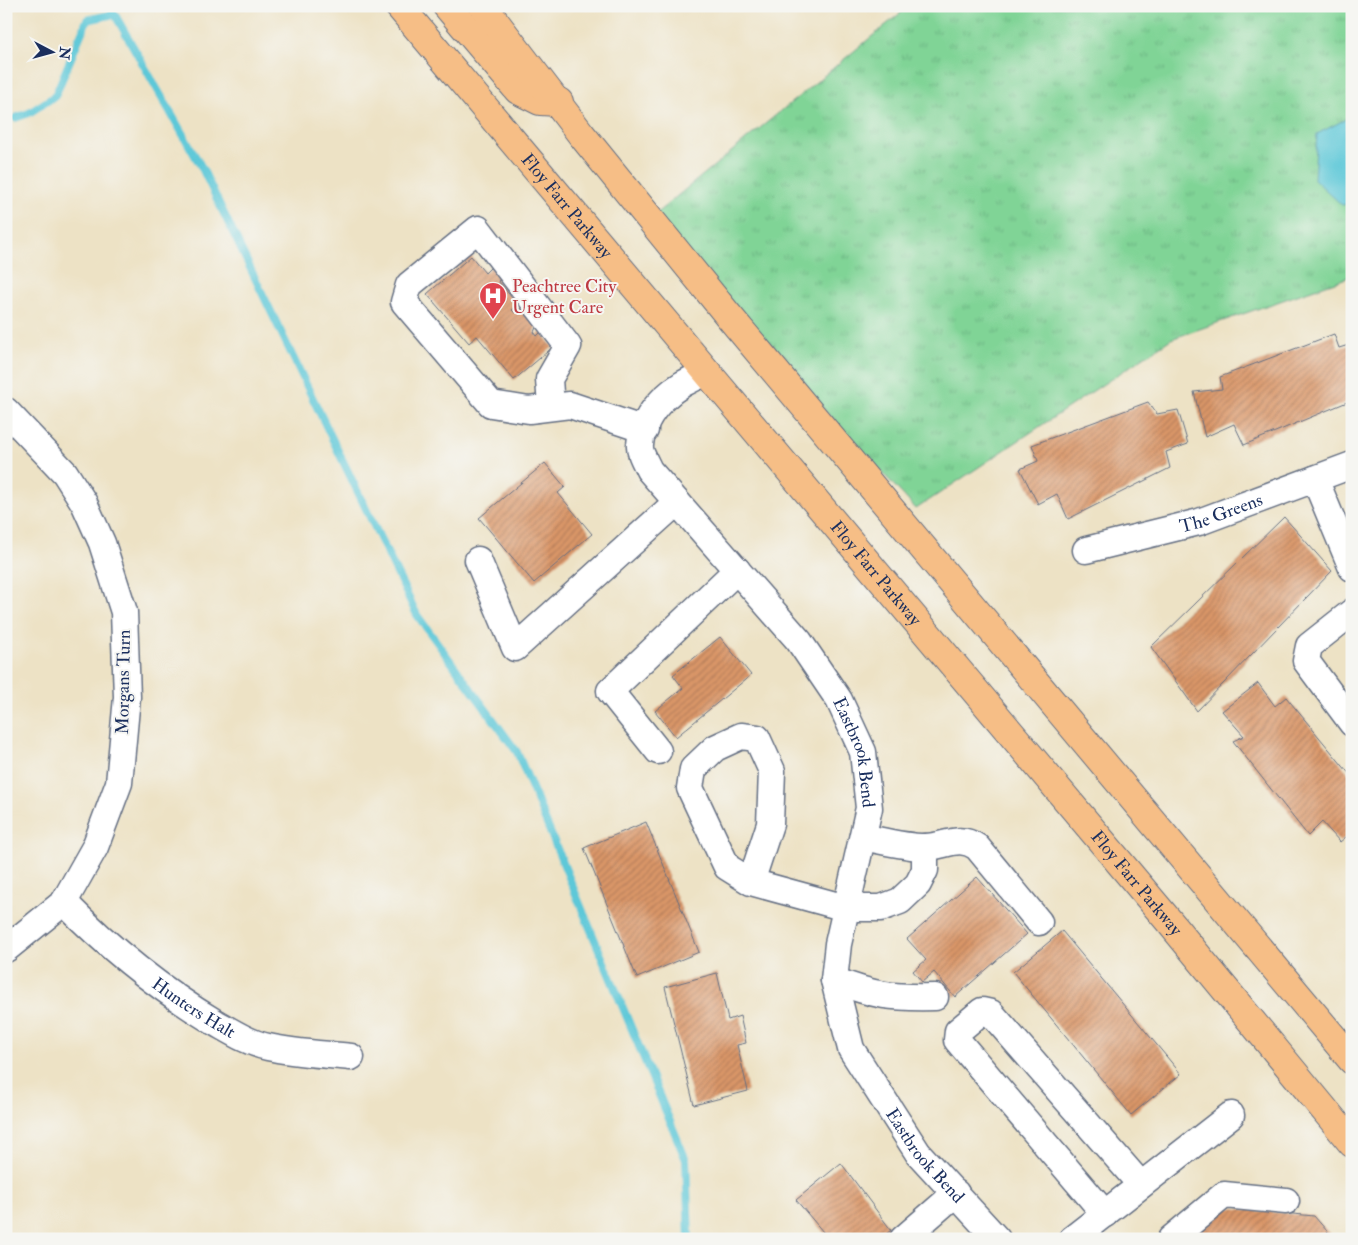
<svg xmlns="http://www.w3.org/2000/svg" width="1358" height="1245" viewBox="0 0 1358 1245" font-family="'IM FELL Double Pica',serif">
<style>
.grass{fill:url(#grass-tufts);stroke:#4e827a}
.water{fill:#5dc8d8;stroke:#3c7c9b}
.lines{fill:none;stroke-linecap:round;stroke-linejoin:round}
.stream{stroke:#5dc8d8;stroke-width:8}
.building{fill:url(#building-hatch)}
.minor-casing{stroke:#646e82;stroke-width:29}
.major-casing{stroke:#646e82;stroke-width:30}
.minor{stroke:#fff;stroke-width:26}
.major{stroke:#f6be86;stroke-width:28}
.labels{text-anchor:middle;stroke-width:4;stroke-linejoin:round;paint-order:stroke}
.street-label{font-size:18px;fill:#1b2f5e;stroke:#f6f6f2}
.health-label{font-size:18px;fill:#be3a42;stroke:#f6f6f2;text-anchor:start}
</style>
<defs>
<pattern id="grass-tufts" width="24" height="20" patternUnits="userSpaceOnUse" patternTransform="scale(1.25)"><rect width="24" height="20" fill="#80d496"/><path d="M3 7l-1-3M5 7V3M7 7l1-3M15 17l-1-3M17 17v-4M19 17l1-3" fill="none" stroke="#6eb684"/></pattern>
<pattern id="building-hatch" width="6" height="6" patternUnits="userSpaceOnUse" patternTransform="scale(1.25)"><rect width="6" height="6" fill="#da9668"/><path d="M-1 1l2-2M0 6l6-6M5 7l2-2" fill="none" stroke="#b07b59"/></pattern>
</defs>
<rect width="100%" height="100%" fill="#f6f6f2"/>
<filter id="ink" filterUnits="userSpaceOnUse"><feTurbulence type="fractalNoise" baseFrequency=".02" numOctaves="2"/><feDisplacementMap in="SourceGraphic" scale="10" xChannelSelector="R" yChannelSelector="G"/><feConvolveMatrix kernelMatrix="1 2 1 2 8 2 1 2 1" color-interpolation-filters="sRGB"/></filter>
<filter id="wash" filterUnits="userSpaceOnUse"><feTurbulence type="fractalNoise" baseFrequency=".0096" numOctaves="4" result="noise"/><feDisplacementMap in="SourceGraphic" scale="20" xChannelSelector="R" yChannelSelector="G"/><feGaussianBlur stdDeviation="1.12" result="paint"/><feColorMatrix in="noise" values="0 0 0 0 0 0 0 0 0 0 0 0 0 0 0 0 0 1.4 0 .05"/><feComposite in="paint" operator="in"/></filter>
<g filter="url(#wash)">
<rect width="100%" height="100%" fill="#ede2c5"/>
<!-- grass -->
<path class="grass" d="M909,6h443v270l-181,63 -255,170 -268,-289z"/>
<!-- water -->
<path class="water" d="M1352,116v87l-10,2 -28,-26 3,-45z"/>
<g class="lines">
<!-- stream -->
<g class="stream">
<path d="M110,6l92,162 215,447 100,137 169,408 3,79"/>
<path d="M15,118l14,-5 26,-17 32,-76 27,-6"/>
</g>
</g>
<g id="blocks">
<!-- building -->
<g class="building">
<path d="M471,256l14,17 6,-6 10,12 -3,2 20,24 -6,5 3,3 6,-5 6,2 10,15 -3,7 3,4 4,-4 12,15 -39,33 -37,-44 -8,7 -42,-49z"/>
<path d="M1334,334l5,14 13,-4v56l-108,45 -10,-21 -29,13 -11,-45 28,-3 -2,-12z"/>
<path d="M1148,402l9,12 21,-4 10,34 -22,8 4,16 -102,51 -11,-25 -19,10 -18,-35 18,-8 -6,-16z"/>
<path d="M545,463l20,24 -7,6 34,41 -58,49 -55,-65z"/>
<path d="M1284,517l48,54 -135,140 -46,-64z"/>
<path d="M720,637l31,38 -75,62 -21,-26 28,-23 -10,-13z"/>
<path d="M1258,683l17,23 11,-9 66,80v55l-12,10 -18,-20 -14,14 -75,-95 11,-5 -22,-25z"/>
<path d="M646,822l53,130 -62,26 -53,-130z"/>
<path d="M977,877l50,57 -72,63 -21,-25 -12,10 -9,-11 13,-11 -19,-21z"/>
<path d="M1062,931l119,143 -50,41 -118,-143z"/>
<path d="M717,973l11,47 12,-4 6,27 -9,2 11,46 -54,14 -29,-118z"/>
<path d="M841,1163l50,67 -11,9h-51l-33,-39z"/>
<path d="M1221,1207l93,9 20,23h-151z"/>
</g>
</g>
</g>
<g filter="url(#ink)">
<use href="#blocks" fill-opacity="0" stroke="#646e82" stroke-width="1"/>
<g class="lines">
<defs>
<g id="minor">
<path id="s1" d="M707,373c-31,10 -64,36 -67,72 -1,7 6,18 9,25l150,171 40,59 24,52 6,56 -31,136 -4,36 17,69 67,104 79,86"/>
<path d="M551,407l-2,-28 19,-33 -90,-117 -69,56 -5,17 87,102 38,6 41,-5 75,25"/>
<path d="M6,411l59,62 19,30 18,40 22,69 3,85 -8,86 -24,64 -31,55 -58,47"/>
<path d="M1315,479l37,89"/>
<path id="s2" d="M1086,550l113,-28 153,-57"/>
<path d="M478,560l37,88 162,-146"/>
<path d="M1352,612l-43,34 -3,15 46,62"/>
<path d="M658,751l-48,-60 127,-121"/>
<path d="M863,837c20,4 42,10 62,10 20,0 33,-13 52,0l62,75"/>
<path d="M751,882l19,-58 2,-53 -15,-33 -16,-2 -26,12 -22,21 -3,19 37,79 24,15 95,26h35l19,-7 18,-17 7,-14v-23"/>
<path id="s3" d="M64,902c45,46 97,88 152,121 16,9 33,20 52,24 27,6 55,7 83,10"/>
<path d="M834,980c41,16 58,18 101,17"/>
<path d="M1105,1214l-148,-174 1,-9 24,-20 9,2 150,172"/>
<path d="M903,1239l53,-46"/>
<path d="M1072,1239l159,-124"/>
<path d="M1171,1239l53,-44 62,6"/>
</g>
<g id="major">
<path id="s4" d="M399,6l769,914 184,223"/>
<path d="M447,6l71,84 22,11 19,1"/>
<path d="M483,6l98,128 147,181 624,745"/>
</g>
</defs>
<!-- minor casing -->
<use href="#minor" class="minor-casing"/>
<!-- major casing -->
<use href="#major" class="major-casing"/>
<!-- minor -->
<use href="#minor" class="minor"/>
<!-- major -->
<use href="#major" class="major"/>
</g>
</g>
<!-- icons -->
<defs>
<symbol id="hospital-pin" viewBox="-11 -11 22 30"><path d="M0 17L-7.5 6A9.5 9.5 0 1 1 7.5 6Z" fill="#e0444e" stroke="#f6f6f2"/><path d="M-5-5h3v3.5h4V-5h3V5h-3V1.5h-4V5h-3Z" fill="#fff"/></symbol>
</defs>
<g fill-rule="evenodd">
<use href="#hospital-pin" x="477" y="280" width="32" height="43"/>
</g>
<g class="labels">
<!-- street labels -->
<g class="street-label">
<text dy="6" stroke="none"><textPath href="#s4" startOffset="261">Floy Farr Parkway</textPath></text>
<text dy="6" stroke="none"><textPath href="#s2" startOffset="140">The Greens</textPath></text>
<text dy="6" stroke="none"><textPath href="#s4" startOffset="741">Floy Farr Parkway</textPath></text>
<text transform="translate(123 682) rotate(-89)" y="6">Morgans Turn</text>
<text dy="6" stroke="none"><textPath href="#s1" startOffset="485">Eastbrook Bend</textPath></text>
<text dy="6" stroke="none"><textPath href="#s4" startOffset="1146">Floy Farr Parkway</textPath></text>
<text dy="6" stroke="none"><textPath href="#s3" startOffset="168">Hunters Halt</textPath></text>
<text dy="6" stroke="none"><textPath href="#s1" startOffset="920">Eastbrook Bend</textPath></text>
</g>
<!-- health labels -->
<g class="health-label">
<text x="512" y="292">Peachtree City<tspan x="512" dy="21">Urgent Care</tspan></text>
</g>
</g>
<!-- margin -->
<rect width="1358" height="1245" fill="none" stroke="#f6f6f2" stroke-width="25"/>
<!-- north arrow -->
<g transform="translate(52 52) rotate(96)" stroke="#f6f6f2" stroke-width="4" paint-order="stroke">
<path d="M0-4L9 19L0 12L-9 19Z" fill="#1b2f5e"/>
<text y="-8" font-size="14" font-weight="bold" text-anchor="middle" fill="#1b2f5e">N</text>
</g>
</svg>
